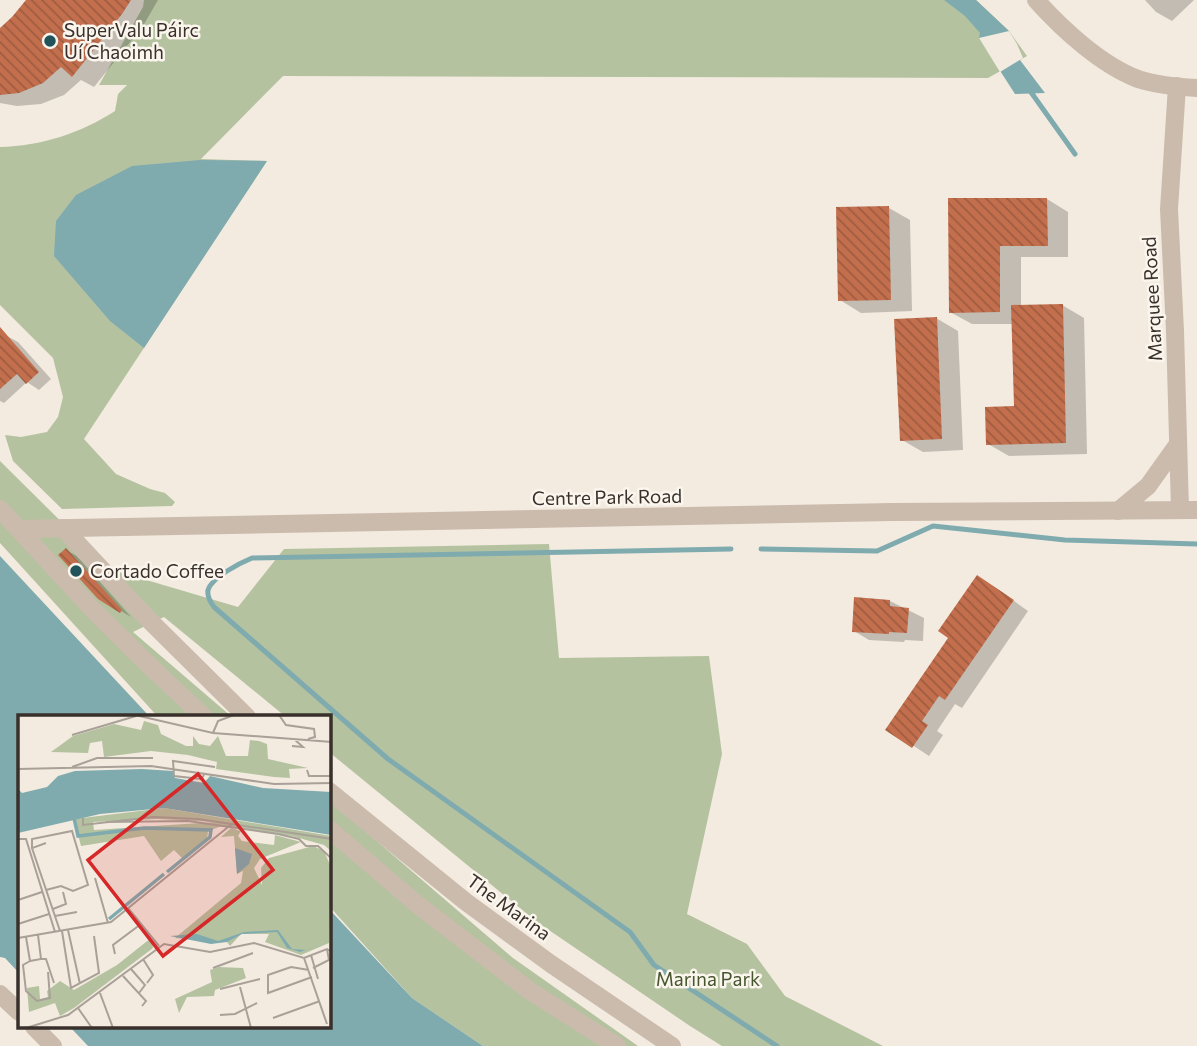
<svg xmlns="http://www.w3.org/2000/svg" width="1197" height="1046" viewBox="0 0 1197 1046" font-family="Commissioner,sans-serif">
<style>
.green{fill:#b5c2a0}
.water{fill:#7fabaf}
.pier{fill:#f3ebe0}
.shadow{fill:#0003}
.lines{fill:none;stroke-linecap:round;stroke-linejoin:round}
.stream{stroke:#7fabaf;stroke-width:5}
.building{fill:url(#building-back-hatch)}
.minor{stroke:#cbbbac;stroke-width:18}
.poi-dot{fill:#20545a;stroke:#faf5ed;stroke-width:2.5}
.labels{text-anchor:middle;stroke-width:5;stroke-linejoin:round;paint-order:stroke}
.poi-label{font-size:19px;fill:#39302b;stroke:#faf5ed;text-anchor:start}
.street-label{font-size:19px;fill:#39302b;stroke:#faf5ed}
.park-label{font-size:19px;fill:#46572f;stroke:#faf5ed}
.inset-river{fill:none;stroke:#7fabaf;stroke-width:3.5}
.inset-road{fill:none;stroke:#a9a098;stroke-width:2}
.view{fill:#d62828;fill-opacity:0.15;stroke:#d62828;stroke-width:3.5}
.inset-edge{fill:none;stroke:#39302b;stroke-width:3.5}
</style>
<defs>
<pattern id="building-back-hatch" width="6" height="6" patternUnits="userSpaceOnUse" patternTransform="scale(1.75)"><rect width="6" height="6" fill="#c36f4d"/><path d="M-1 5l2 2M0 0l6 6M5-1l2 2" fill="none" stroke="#9f5c40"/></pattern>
</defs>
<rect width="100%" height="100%" fill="#f3ebe0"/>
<!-- green -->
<g class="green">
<path d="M144,0h832l33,31 18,25 -39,22 -705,-2 -82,83 66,2 -183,278 32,35 34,15 15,4 10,9 -3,4 -110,3 -49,-48 -8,-26 16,2 26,-5 11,-15 5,-20 -10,-39 -53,-53v-158c41,-1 81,-14 115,-36l3,-17 9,-9h-28l44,-78z"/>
<path d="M0,461l109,108 129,38 46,-58 265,-5 10,114 150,-2 13,98 -35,160 60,30 38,52 98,50h-161l-32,-20 -153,-104 -208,-170v-35h-43l-122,-100 -31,15 99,85h-74l-158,-174z"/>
<path d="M329,800l184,158 125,88h-155l-71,-48 -83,-92z"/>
</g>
<!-- water -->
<g class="water">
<path d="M944,0h32l33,31 11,29 25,33 -30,1 -36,-56 1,-5 -15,-17z"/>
<path d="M200,160l67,1 -123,187 -34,-27 -56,-65 2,-35 20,-26 56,-29z"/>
<path d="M0,556l150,161h-131v256l-14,-15 -5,-1z"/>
<path d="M329,909l83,89 71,48h-395l-18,-19h259z"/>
</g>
<!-- pier -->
<path class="pier" d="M1009,31l8,13 6,14 -23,14 -21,-34z"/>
<!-- shadow -->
<g class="shadow">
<path d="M28,0h130l-15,26 -49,61 -13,-7 -17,15 -23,9 -24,2 -17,-3v-73z"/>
<path d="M1145,0h49l-22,21 -16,-9z"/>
<path d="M1047,199l21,13v45h-47v49l41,-1 22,13 3,136 -78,2 -21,-12 27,-36 -2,-84h-41l-22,-12v-112z"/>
<path d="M889,208l21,12 2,91 -51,2 -21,-13z"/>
<path d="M936,318l22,13 5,119 -40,2 -21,-12z"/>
<path d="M5,335l13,7 33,37 -12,11 -12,-8 -23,21 -4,-2v-62z"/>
<path d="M66,550l11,6 54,61 -10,-6z"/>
<path d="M993,586l35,25 -66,97 -7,-4 -18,27 6,4 -14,21 -41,-27z"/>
<path d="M890,601l34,17 -1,23 -18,-1 -1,2 -35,-2 -15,-9z"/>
</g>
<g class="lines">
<!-- stream -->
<g class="stream">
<path d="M1028,88l47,66"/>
<path d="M731,549l-479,9c-12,5 -40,19 -44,32 -1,6 3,13 6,17l174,152 242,173 24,33 123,81"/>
<path d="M761,549l116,2 56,-25 132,14 132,4"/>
</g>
</g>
<!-- building -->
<g class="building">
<path d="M26,0h105l-9,14 -50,63 -11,-10 -18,16 -24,10 -19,2v-67l12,-11z"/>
<path d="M948,198h99l1,48h-48v66l-51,1z"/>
<path d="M889,206l2,94 -53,1 -2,-94z"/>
<path d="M1063,304l3,139 -80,2 -1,-38 29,-1 -3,-101z"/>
<path d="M937,317l5,122 -42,2 -6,-122z"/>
<path d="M0,327l39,45 -13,12 -9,-10 -17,15z"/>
<path d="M66,548l56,62 -2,3 -22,-14 -40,-44z"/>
<path d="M977,575l37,25 -69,100 -6,-4 -17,25 6,4 -16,23 -27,-18 63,-92 -10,-7z"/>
<path d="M854,597l36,3v6l19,2 -2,25 -18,-1v2l-37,-2z"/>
</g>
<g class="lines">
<!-- minor -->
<g class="minor">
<path d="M1036,0c26,29 65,65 102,79 18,6 40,8 59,9"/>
<path d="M1177,86l-8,123 6,122 5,179"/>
<path d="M0,509l94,102 61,60 49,46"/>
<path d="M1118,511l30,-25 30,-42"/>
<path d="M63,528l85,91 99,98"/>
<path d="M19,529l873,-17 305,-2"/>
<path d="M329,791l137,111 85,62 121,82"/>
<path d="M329,829l89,76 112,86 87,55"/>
<path d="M0,994l19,18"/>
<path d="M34,1027l19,19"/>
</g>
</g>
<!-- markers -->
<g class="poi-dot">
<circle cx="50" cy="41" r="7"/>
<circle cx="76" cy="571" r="7"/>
</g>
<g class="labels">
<!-- poi labels -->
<g class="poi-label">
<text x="64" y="37">SuperValu Páirc<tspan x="64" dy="22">Uí Chaoimh</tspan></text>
<text x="90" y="578">Cortado Coffee</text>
</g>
<!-- street labels -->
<g class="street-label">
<text transform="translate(1152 299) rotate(-93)" y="7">Marquee Road</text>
<text transform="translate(607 497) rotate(-1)" y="7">Centre Park Road</text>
<text transform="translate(509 907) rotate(36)" y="7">The Marina</text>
</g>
<!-- park labels -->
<g class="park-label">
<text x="708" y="986">Marina Park</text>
</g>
</g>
<!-- overview -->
<g transform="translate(18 715)">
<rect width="313" height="313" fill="#f3ebe0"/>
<path d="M146,93l167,28v15l-7,-6 -32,-9 -70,-10 -14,5 -1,9 -23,20 -10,-10 -13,11 -17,-25 -63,10 -7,-27zM139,104l58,3 -121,8 -1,-8zM213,113l10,3 -3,5 4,5 32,4 1,-10 26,7 -41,17 -6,9 8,17 -1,-17 8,-10 44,-12 11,5 7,16 -2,76 -28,12 -36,-13 4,-8h-28l-11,12 -3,-4 -52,-4 66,-55 2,-12 -6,3 -3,-38 -13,1z" fill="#b5c2a0" fill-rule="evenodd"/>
<path d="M126,6l14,4 3,9 25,12h7v-10l6,8 11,2 8,-10 8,20h22l2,-16 9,1 8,3 1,15 40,9 -19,1 1,9 -16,-1 -58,-8 1,-7 -29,-7 -37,-4 -47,6 -2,-16 -12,2 -2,10 -37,-1 22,-16 41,-12 27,6zM133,223l2,10 -79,60 -14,8 -5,-13 -26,9 -2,-24 12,-2 1,13 8,-2 -1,-6 13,-10 14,9 43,-25zM201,252l24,1 3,10 -31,12 -1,6 -27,1 -8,16 -4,-14 37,-17 -2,-12z" fill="#b5c2a0"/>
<path d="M124,54l31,2 2,7 29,5 6,-7 53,12 68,4v43l-167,-27 -64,6 -82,19v-44l4,4 25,-6 11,-11 17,-5zM217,133l17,6 -3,10 -12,10zM260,215l14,19 14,1 25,-9 -31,11 -13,-4 -10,-16 -35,2 -15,8 -16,2 -41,-8 27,-2 21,7 26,-9z" fill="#7fabaf"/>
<path class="inset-river" d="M56,103l4,18 66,-8 67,2 -1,7 -43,35M91,204l55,-45"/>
<path class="inset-road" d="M117,0l78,18 119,9M261,0l7,10 28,4 1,8 -7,2M195,18l5,-12 16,-6M54,20l64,-19M274,31l11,1 -9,-8M54,52l25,-9h56M0,54l133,-3 123,18 58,-1M289,55l2,6h23M186,60l-3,4 -27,-3 -1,-15 42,6M65,103v7l70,-8 45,2 134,20M88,107l82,-1 90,13 21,5 7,7h12l14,13M0,124h8l29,93M28,128l-14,5 28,83M14,133v-9l40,-8 16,54 -15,6 -12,-5 -15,4M77,163l13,45M0,185l24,-8M110,193l31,38M35,194l13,-5 -3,-12M37,201l22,-4M0,209l31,-10M50,215l12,54M44,216l9,57 28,-15 -5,-37M8,222l4,24 11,-2 -3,-24M0,223l93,-16 122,-99M97,239l-2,-9 28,-21M293,240l7,24M286,243l23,66M23,244h5l8,24M125,244l10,16 -6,8M12,246l-7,4 3,26 11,10 13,-3 -2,-26M195,253l40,-15M295,253l16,-8 -2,-11M113,254l14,16 -6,8M291,255l-18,-3 -23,8v18l44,-16M105,261l23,25 -4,5M222,272l11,41M202,274l40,-10M82,278l13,35M60,293l14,20M202,300l15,-1 22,-11M255,303l47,-17M8,313l42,-13 96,-71 46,8 44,-9 50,15 23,-9 5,3"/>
<path class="view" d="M180,59l75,96 -110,86 -75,-96z"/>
<rect width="313" height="313" class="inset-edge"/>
</g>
</svg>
